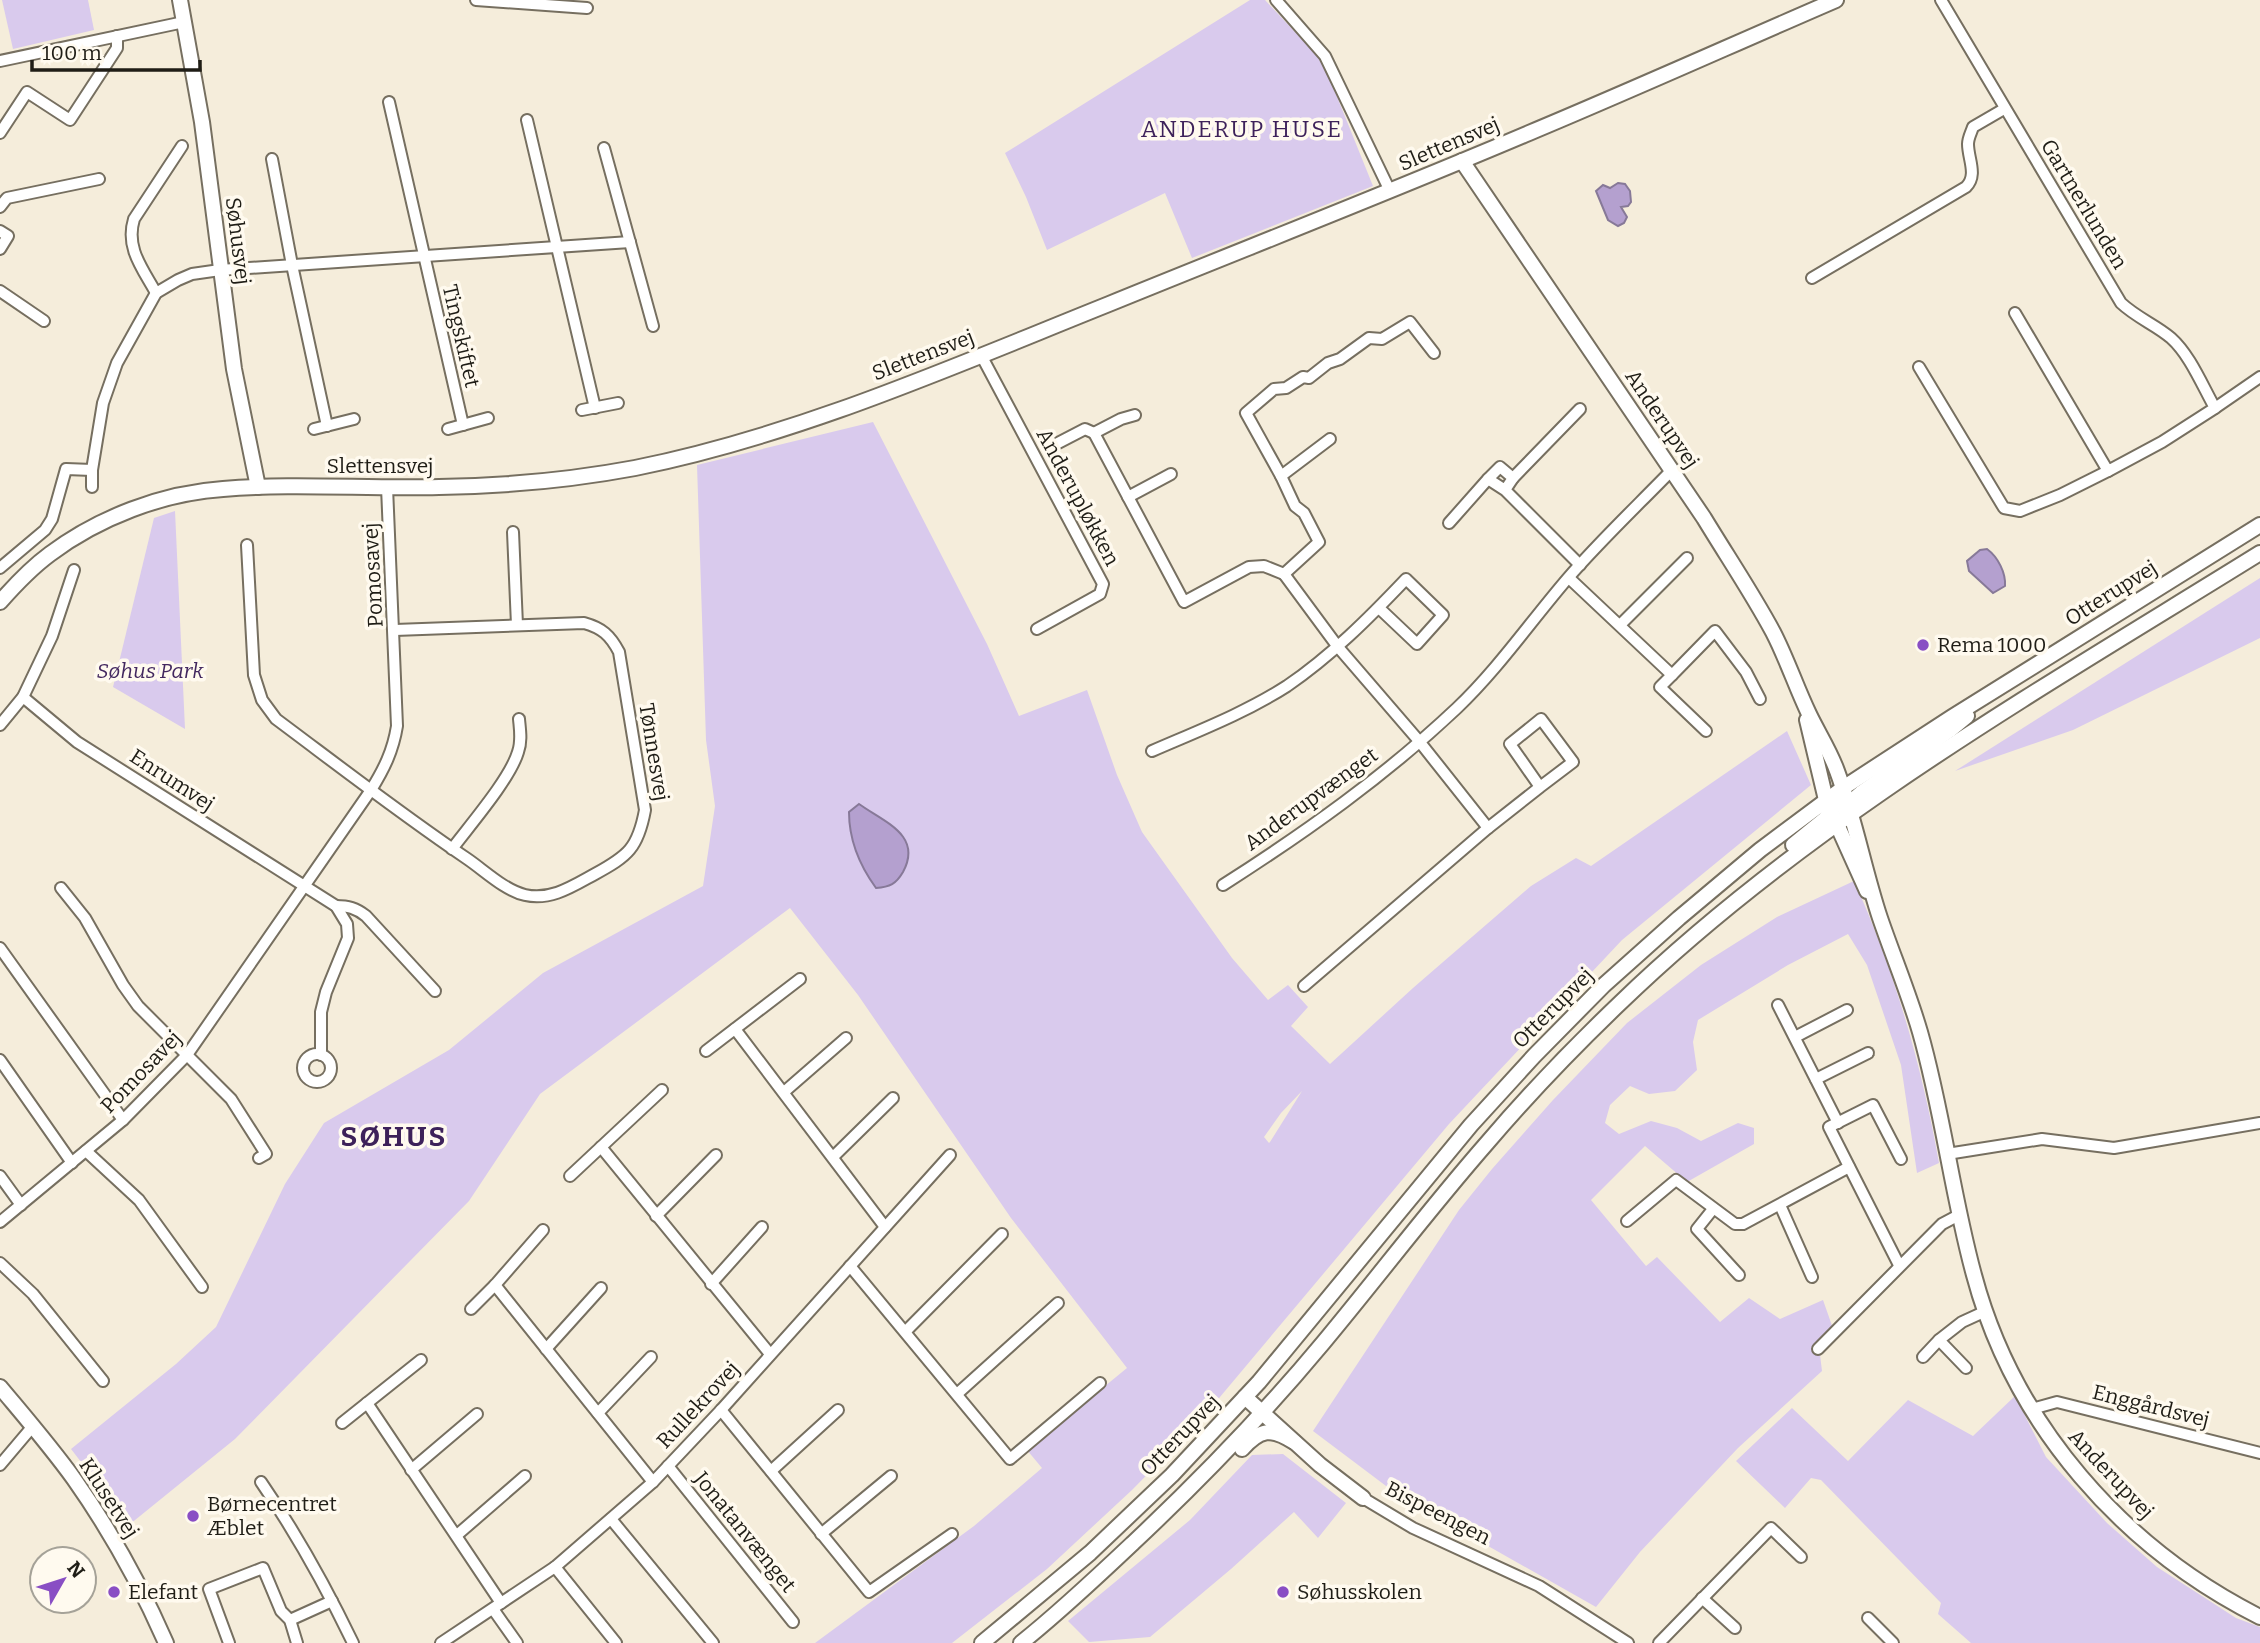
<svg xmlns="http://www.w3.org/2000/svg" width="2260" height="1643" viewBox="0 0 2260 1643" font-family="Bitter,serif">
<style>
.green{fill:#d9caed;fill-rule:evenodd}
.water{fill:#b4a0cf;stroke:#877998;stroke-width:2}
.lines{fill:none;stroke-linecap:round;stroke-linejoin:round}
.street-casing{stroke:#766f60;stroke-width:14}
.secondary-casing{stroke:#766f60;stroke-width:18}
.street{stroke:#fff;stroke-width:10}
.secondary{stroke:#fff;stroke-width:14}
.poi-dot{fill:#894ec4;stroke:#fffaef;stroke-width:2.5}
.labels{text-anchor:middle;stroke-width:7;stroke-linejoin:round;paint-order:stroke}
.street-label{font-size:21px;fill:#1f1d16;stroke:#fffaef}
.poi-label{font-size:21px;fill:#1f1d16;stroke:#fffaef;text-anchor:start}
.park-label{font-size:21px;font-style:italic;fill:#42275f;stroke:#fffaef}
.neighbourhood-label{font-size:23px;letter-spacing:2px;fill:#3d215a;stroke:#fffaef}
.district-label{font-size:28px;font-weight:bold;letter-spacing:2px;fill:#3d215a;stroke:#fffaef}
</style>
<rect width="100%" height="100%" fill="#f5eddb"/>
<!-- green -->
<g class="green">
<path d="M2,0h86l6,30 -81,19z"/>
<path d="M1250,0h15l58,62 50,124 -181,72 -27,-65 -118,57 -21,-53 -21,-44z"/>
<path d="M873,422l114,222 32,72 68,-26 30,85 25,57 90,126 36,42 20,-15 20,22 -17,19 39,38 83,-76 118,-102 45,-28 15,8 196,-135 24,54 -189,155 -173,184 -250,298 -67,68 -85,79 -95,74h-137l159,-117 68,-58 -15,-18 100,-82 -116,-150 -153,-223 -68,-87 -250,186 -71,107 -234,238 -111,90 -36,-58 -17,-22 105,-85 40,-37 69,-143 39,-61 125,-73 94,-77 160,-87 12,-80 -9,-66 -9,-275zM1302,1091l-32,51 -1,1 -5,-6 17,-24z"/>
<path d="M175,511l10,218 -72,-42 41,-169z"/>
<path d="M2260,578v60l-187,92 -118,41z"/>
<path d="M1854,881c41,90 68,186 85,282l-22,10 -16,-108 -34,-100 -19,-31 -60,31 -90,55 -5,22 4,28 -22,21 -26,3 -19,-8 -20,19 -5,18 14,11 32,-13 26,7 24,13 37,-18 16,5v16l-67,38 -42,-36 -54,54 55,66 11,-9 63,65 29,-24 31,21 43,-19 13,37 -16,18 2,16 -84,77 -98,104 -44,55 -198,-112 -85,-64 146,-221 33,-41 61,-69 74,-77 74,-58 76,-48z"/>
<path d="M2015,1396l31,61 61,66 50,44 79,51 24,9v16h-289l-33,-29 3,-11 -120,-123 -10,-2 -26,30 -49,-47 56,-53 56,53 60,-61 65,36z"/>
<path d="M1283,1454l63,49 -28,35 -24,-26 -63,57 -81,68 -61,5 -21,-21 122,-101 62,-65z"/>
</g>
<!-- water -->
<g class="water">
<path d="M1618,183l7,1 5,7 1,11 -3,4 -7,1 6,10 -3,6 -6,3 -10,-6 -12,-29 7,-6 7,3z"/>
<path d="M1987,549c11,8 19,24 18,37l-12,7 -24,-22 -2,-10 13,-11z"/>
<path d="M859,804c25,18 64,31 44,68 -7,12 -13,15 -27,16 -16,-22 -27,-48 -27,-76z"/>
</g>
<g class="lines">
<defs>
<g id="street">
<path d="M476,0l111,8"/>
<path d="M1276,0l49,56 65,135"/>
<path d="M1941,0l180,303c16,15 35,22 50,35 19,17 31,47 44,70l-53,34 -54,29 -93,-158"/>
<path d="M0,61l184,-39"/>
<path d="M389,102l74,323"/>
<path d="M527,120l68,288"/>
<path d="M0,133l27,-41 43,28 47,-72v-12"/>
<path d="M604,148l49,178"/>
<path d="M272,159l20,106 35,161"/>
<path d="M0,207l7,-9 92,-19"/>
<path d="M0,231l8,5 -8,13"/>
<path d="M1812,278l154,-91c12,-12 2,-28 2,-43 0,-6 3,-11 5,-17l31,-18"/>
<path d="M0,291l44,30"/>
<path d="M156,293c-13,-24 -31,-45 -22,-74l48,-73"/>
<path d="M981,355l122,229 -3,10 -63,35"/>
<path d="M1919,367l85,141 16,3 40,-16 48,-24"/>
<path d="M2215,408l45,-31"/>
<path d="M582,410l36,-7"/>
<path d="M1135,415l-14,4 -27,14 90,169 65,-35 15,-1 20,8"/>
<path d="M314,429l40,-10"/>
<path d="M448,429l40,-11"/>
<path d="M1058,443l27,-14 9,4"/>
<path d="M1281,476l49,-37"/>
<path d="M1513,478l67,-69"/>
<path d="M92,487v-17l11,-67 14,-40 39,-70 22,-13 14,-6 28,-4 410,-28"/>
<path d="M1505,490l8,-12 -13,-11 -12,12 17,11 75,75"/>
<path d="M1128,497l43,-23"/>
<path d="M1449,523l39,-44"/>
<path d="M513,532l4,93"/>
<path d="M247,545l7,130 8,25 14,19c63,47 125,95 190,139 18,12 38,32 59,37 26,6 48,-9 70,-21 33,-18 43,-26 50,-64l-26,-158c-9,-17 -17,-24 -35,-29l-189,7"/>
<path d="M0,568l45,-38 7,-11 14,-50 26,1"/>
<path d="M1284,574l35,-32 -15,-29 -9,-7 -14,-30 -35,-63 28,-24 12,-1 17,-11 6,1 19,-15 12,-4 29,-21 13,1 28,-17 24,31"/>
<path d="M1284,574l54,73 81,94 69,87"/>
<path d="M1569,578l103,97 -12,12 46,44"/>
<path d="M1620,625l67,-67"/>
<path d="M1672,675l43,-44 31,41 14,27"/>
<path d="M23,697l54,45 259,164 11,18 1,14 -22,54 -5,20v43"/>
<path d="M0,725l23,-28 29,-61 22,-66"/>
<path d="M1152,751c46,-20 93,-38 135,-65 44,-30 82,-68 119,-107l37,36 -26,29 -38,-36"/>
<path d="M452,849c18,-24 58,-70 66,-97 4,-11 2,-22 1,-33"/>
<path d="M1223,885c83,-53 162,-109 234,-177 41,-39 74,-87 111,-130 32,-37 69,-72 103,-107"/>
<path d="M61,888l24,30 38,67 15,21 93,93 35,55 -7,4"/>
<path d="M336,906c12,0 20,2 30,10l69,75"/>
<path d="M0,948l123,172"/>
<path d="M1304,986l184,-158 52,-41 -30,-43 31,-25 32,43 -33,25"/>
<path d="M1778,1005l60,118"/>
<path d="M735,1029l150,198"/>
<path d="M1795,1037l52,-27"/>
<path d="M706,1051l94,-72"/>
<circle cx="317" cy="1068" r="14"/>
<path d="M0,1060l72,103"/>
<path d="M1816,1079l52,-26"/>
<path d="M784,1092l62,-54"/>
<path d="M601,1147l169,207"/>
<path d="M86,1151l53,49 63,87"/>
<path d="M1947,1154l95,-15 72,9 146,-25"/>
<path d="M833,1157l60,-59"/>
<path d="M0,1176l21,29"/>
<path d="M570,1176l92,-86"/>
<path d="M1780,1205l32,72"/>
<path d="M1713,1209l-16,20 42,46"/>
<path d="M656,1216l60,-61"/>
<path d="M1627,1221l49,-41 59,44h8l106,-57"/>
<path d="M0,1222l123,-102 64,-65 184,-265c13,-21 22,-39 26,-64l-10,-239"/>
<path d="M0,1263l33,31 70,87"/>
<path d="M1899,1265l-70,-138 44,-22 28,54"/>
<path d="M850,1266l160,193 90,-76"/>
<path d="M711,1284l51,-57"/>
<path d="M495,1285l158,197"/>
<path d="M471,1309l24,-24 48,-55"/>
<path d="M906,1331l96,-97"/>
<path d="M546,1349l55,-61"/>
<path d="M1818,1349l124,-125 17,-9"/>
<path d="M1923,1357l16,-17"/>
<path d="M1966,1368l-27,-28 23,-18 24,-11"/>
<path d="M957,1394l101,-91"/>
<path d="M367,1403l134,200"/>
<path d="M2032,1409l25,-7 203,51"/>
<path d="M721,1410l148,182 83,-58"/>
<path d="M598,1413l53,-56"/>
<path d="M342,1423l79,-63"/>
<path d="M0,1465l33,-39"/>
<path d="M668,1466l125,156"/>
<path d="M411,1470l66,-56"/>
<path d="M771,1471l67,-61"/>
<path d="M261,1482c35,51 65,105 92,161"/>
<path d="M1363,1498l50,30 126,58 89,57"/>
<path d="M611,1519l102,124"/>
<path d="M821,1534l70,-58"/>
<path d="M457,1535l68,-59"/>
<path d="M555,1567l61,76"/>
<path d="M1702,1598l33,30"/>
<path d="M493,1609l24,34"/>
<path d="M1868,1618l25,25"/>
<path d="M290,1620l42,-19"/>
<path d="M229,1643l-20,-54 54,-21 18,43 9,9 7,23"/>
<path d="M441,1643l114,-76 98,-85 68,-72 229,-255"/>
<path d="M1659,1643l112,-115 30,29"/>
</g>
<g id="secondary">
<path d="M180,0l22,122 32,247 24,118"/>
<path d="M1462,161l242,357c23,38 48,75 69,114 14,27 23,55 36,82 9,19 21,37 28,57 18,48 27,99 43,147 13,38 29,76 40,114 23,80 32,163 54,243 40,150 149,273 286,342"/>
<path d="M0,602c15,-17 31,-34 50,-48 48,-36 112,-61 173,-65 71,-6 144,0 216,-2 65,-1 132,-7 196,-19 164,-33 319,-102 474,-164 140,-57 281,-112 420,-171 103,-43 205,-89 307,-133"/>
<path d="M1807,720l19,80 41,91"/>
<path d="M1845,810l3,-6 13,-11 89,-63 17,-14"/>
<path d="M1793,845l32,-26 11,-15"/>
<path d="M0,1387c25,30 51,60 74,92 36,51 67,107 92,164"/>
<path d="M1245,1397l75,68 43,33"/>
<path d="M1242,1449c18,-20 29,-22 52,-7"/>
<path d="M982,1643l108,-90 82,-78 87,-93 212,-257 63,-69 70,-71 75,-67 81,-68 83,-62 109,-71 308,-192"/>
<path d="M1021,1643c39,-31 76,-66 112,-100 67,-63 131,-129 190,-200 55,-66 107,-135 164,-200 41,-48 86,-95 132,-139 189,-183 419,-313 641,-451"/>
</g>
</defs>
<!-- street casing -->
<use href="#street" class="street-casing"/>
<!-- secondary casing -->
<use href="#secondary" class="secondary-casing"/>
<!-- street -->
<use href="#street" class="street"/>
<!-- secondary -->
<use href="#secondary" class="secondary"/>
</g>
<!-- markers -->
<g class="poi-dot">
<circle cx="1923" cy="645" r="7"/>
<circle cx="193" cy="1516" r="7"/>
<circle cx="114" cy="1592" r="7"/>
<circle cx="1283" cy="1592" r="7"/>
</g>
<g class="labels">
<!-- street labels -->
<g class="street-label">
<text transform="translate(1449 144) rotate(-23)" y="7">Slettensvej</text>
<text transform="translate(2084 204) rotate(59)" y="7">Gartnerlunden</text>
<text transform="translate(238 241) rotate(83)" y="7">Søhusvej</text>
<text transform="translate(461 336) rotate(77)" y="7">Tingskiftet</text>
<text transform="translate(923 355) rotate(-21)" y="7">Slettensvej</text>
<text transform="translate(1662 419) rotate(56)" y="7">Anderupvej</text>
<text x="380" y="473">Slettensvej</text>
<text transform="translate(1078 497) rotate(62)" y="7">Anderupløkken</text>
<text transform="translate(373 575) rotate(-93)" y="7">Pomosavej</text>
<text transform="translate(2111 593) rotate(-32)" y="7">Otterupvej</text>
<text transform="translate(654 752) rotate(81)" y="7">Tønnesvej</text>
<text transform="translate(172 780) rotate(33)" y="7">Enrumvej</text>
<text transform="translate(1311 799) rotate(-36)" y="7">Anderupvænget</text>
<text transform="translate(1553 1008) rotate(-45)" y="7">Otterupvej</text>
<text transform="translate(141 1072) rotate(-46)" y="7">Pomosavej</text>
<text transform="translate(698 1405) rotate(-47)" y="7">Rullekrovej</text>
<text transform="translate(2151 1406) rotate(14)" y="7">Enggårdsvej</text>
<text transform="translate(1180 1435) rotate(-46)" y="7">Otterupvej</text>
<text transform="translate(2111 1474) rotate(47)" y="7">Anderupvej</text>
<text transform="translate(109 1498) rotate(57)" y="7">Klusetvej</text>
<text transform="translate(1438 1513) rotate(27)" y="7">Bispeengen</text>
<text transform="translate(745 1532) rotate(51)" y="7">Jonatanvænget</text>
</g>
<!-- poi labels -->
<g class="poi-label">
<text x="1937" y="652">Rema 1000</text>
<text x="207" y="1511">Børnecentret<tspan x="207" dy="24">Æblet</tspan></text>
<text x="128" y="1599">Elefant</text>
<text x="1297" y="1599">Søhusskolen</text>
</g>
<!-- park labels -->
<g class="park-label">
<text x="150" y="678">Søhus Park</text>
</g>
<!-- neighbourhood labels -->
<g class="neighbourhood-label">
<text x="1242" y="137">ANDERUP HUSE</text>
</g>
<!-- district labels -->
<g class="district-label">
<text x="394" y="1146">SØHUS</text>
</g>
</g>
<!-- north arrow -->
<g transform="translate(63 1580) rotate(51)"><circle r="33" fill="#fffaef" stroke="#a5a298" stroke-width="2"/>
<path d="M0-5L12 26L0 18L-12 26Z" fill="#894ec4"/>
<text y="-10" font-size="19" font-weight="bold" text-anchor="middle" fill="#1f1d16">N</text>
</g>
<!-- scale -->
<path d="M32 60v10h168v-10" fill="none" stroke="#1f1d16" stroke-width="3.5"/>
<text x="42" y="60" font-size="21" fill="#1f1d16" stroke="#fffaef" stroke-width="5" paint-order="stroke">100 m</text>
</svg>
